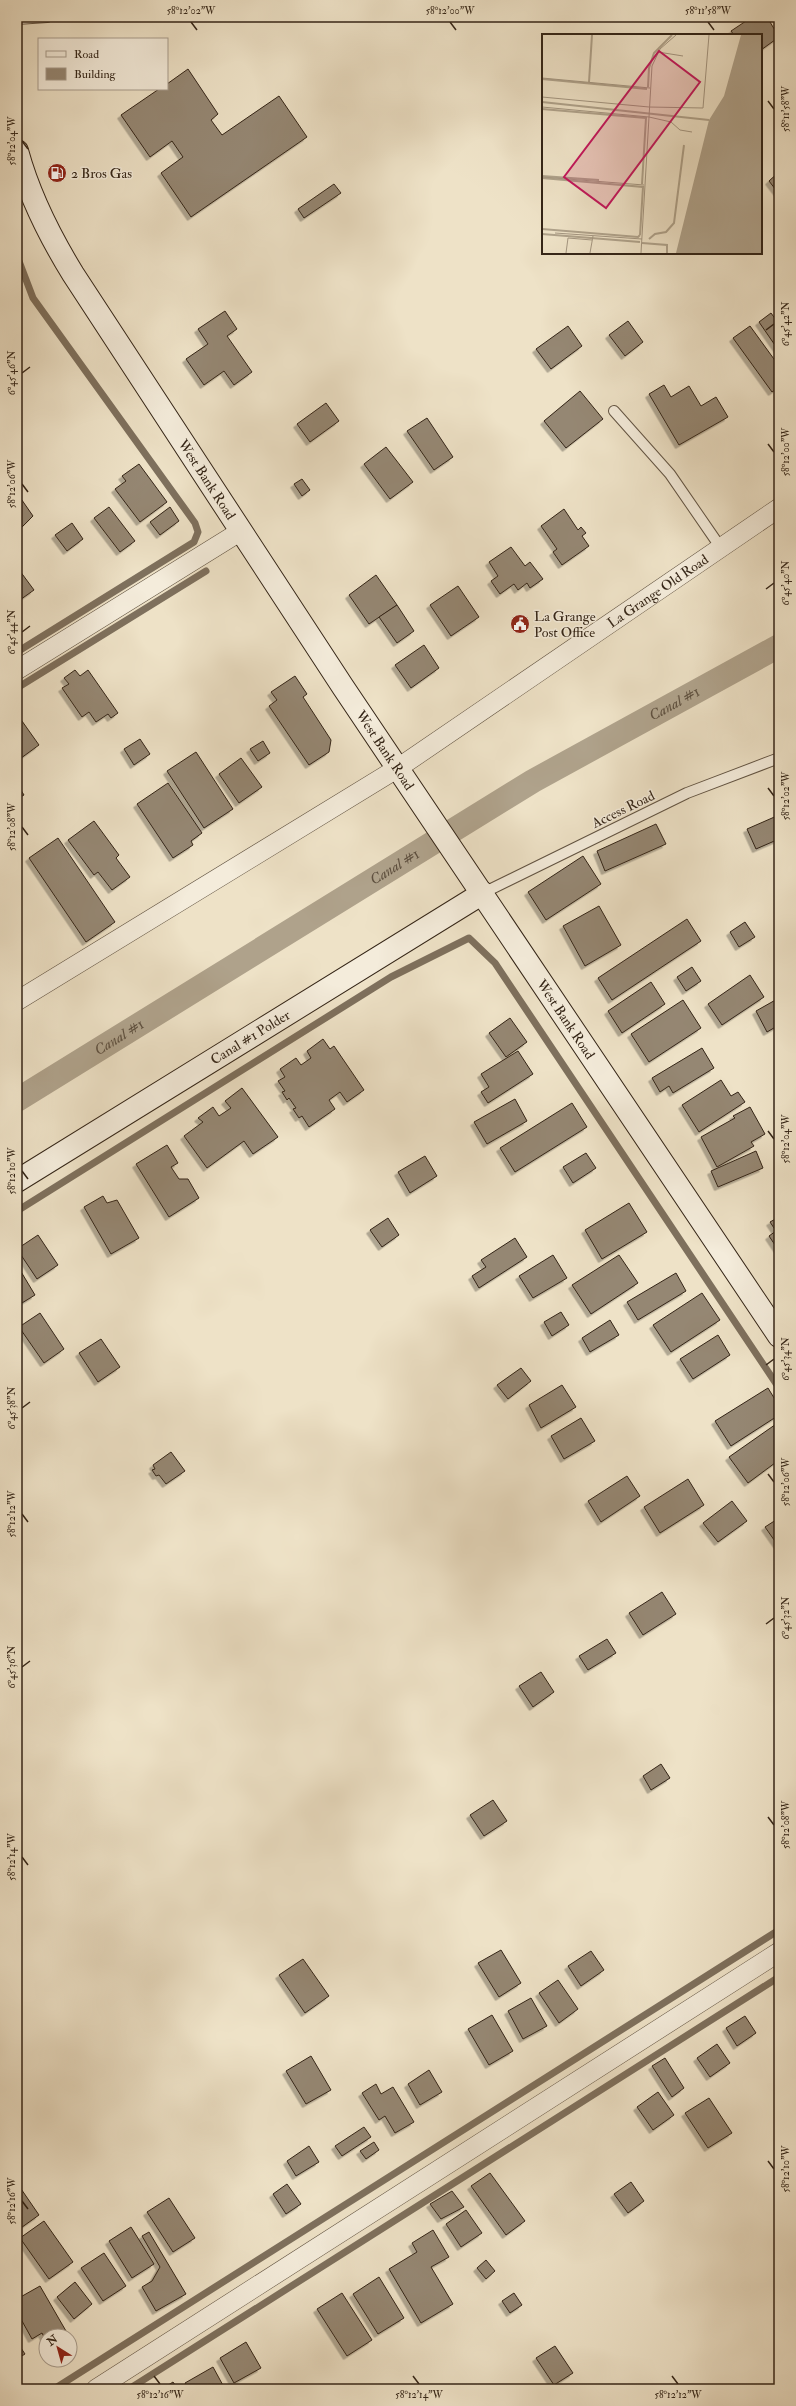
<svg xmlns="http://www.w3.org/2000/svg" width="796" height="2406" viewBox="0 0 796 2406" font-family="'IM FELL Double Pica',serif">
<style>
.lines{fill:none;stroke-linecap:round;stroke-linejoin:round}
.stream{stroke:#7e705d;stroke-width:7}
.canal{stroke:#afa28b;stroke-width:24}
.building{fill:#958773;stroke:#342517;filter:url(#shadow)}
.lane-casing{stroke:#625443;stroke-width:12}
.street-casing{stroke:#625443;stroke-width:20}
.secondary-casing{stroke:#342517;stroke-width:24}
.lane{stroke:#f4ecdb;stroke-width:10}
.street{stroke:#f4ecdb;stroke-width:19}
.secondary{stroke:#f4ecdb;stroke-width:22}
.ticks{fill:none;stroke:#342517;stroke-width:1.5}
.labels{text-anchor:middle;stroke-width:3;stroke-linejoin:round;paint-order:stroke}
.poi-label{font-size:14px;fill:#342517;stroke:#f4ecdb;text-anchor:start}
.street-label{font-size:14px;fill:#342517;stroke:#f4ecdb}
.water-label{font-size:15px;font-style:italic;fill:#5f5140;stroke:#f4ecdb}
.inset-river{fill:none;stroke:#afa28b;stroke-width:2}
.inset-road{fill:none;stroke:#a49681;stroke-width:1}
.view{fill:#c2185b;fill-opacity:0.15;stroke:#c2185b;stroke-width:2}
.inset-edge{fill:none;stroke:#342517;stroke-width:2}
.neatline{fill:none;stroke:#342517;stroke-width:1.5}
.ticks-label{font-size:10px;text-anchor:middle;fill:#342517}
</style>
<defs>
<filter id="shadow"><feDropShadow dx="-3.5" dy="3.5" stdDeviation="0" flood-color="#0004"/></filter>
</defs>
<rect width="100%" height="100%" fill="#eee2c7"/>
<filter id="stains"><feTurbulence type="fractalNoise" baseFrequency=".005" numOctaves="4"/><feColorMatrix values="0 0 0 0 .2 0 0 0 0 .09 0 0 0 0 .02 0 0 0 .5 -.17"/></filter>
<radialGradient id="worn" r=".72"><stop offset=".6" stop-color="#630" stop-opacity="0"/><stop offset="1" stop-color="#630" stop-opacity=".3"/></radialGradient>
<g class="lines">
<!-- stream -->
<g class="stream">
<path d="M17,256l16,42 162,225 3,9 -4,10 -177,110"/>
<path d="M17,688l189,-117"/>
<path d="M17,1211l374,-234 78,-39 26,25 284,425"/>
<path d="M54,2389l725,-459"/>
<path d="M129,2389l650,-412"/>
</g>
<!-- canal -->
<path class="canal" id="s1" d="M17,1100l516,-319 246,-135"/>
</g>
<!-- building -->
<g class="building">
<path d="M752,17h15l12,20 -18,13v-15h-27l-3,-4z"/>
<path d="M188,69l30,45 -7,6 11,15 57,-39 28,41 -116,80 -30,-44 22,-16 -11,-16 -22,16 -29,-42 38,-26h8v-5z"/>
<path d="M779,172v22l-10,-13z"/>
<path d="M334,184l7,9 -37,25 -6,-9z"/>
<path d="M225,311l12,18 -10,7 25,36 -18,13 -10,-14 -20,14 -18,-26 22,-15 -10,-15z"/>
<path d="M771,313l8,11v27l-20,-29z"/>
<path d="M628,321l15,21 -18,14 -16,-21z"/>
<path d="M568,326l14,20 -31,23 -15,-20z"/>
<path d="M750,326l29,40v21l-7,5 -39,-54z"/>
<path d="M664,385l7,12 18,-11 12,20 15,-9 12,20 -49,28 -30,-51z"/>
<path d="M580,391l23,28 -37,29 -22,-27z"/>
<path d="M326,403l13,18 -29,21 -13,-18z"/>
<path d="M427,418l26,39 -19,13 -27,-39z"/>
<path d="M386,447l27,35 -23,17 -26,-35z"/>
<path d="M139,464l28,38 -27,20 -25,-33 11,-8 -4,-5z"/>
<path d="M302,479l8,11 -8,6 -8,-12z"/>
<path d="M17,493l16,23 -16,16z"/>
<path d="M109,507l26,34 -15,11 -26,-34z"/>
<path d="M170,507l9,14 -19,14 -10,-13z"/>
<path d="M564,509l14,21 3,-3 5,6 -4,3 7,10 -27,19 -9,-13 4,-3 -16,-23z"/>
<path d="M72,523l11,16 -16,12 -12,-16z"/>
<path d="M511,547l14,19 5,-4 13,17 -13,9 -3,-5 -9,7 -4,-6 -14,10 -9,-13 7,-5 -9,-14z"/>
<path d="M17,567l17,23 -17,12z"/>
<path d="M376,575l21,30 -28,19 -20,-29z"/>
<path d="M458,586l21,31 -28,19 -21,-31z"/>
<path d="M397,605l17,26 -17,12 -18,-26z"/>
<path d="M424,645l15,23 -28,20 -16,-23z"/>
<path d="M75,670l5,6 8,-6 30,43 -7,5 -3,-4 -12,8 -7,-10 -7,5 -20,-29 7,-4 -5,-6z"/>
<path d="M295,676l12,18 -4,3 28,43 -2,12 -20,13 -40,-59 8,-6 -6,-8z"/>
<path d="M17,714l22,31 -22,16z"/>
<path d="M140,739l10,15 -16,11 -10,-16z"/>
<path d="M263,741l7,12 -12,8 -8,-12z"/>
<path d="M196,752l37,57 -29,19 -37,-57z"/>
<path d="M241,758l21,29 -23,16 -20,-29z"/>
<path d="M168,783l34,50 -11,8 2,4 -20,13 -36,-54z"/>
<path d="M17,784l7,11 -7,4z"/>
<path d="M779,815v24l-23,10 -9,-20z"/>
<path d="M94,821l25,34 -3,3 14,19 -18,13 -14,-18 -4,3 -26,-35z"/>
<path d="M656,824l10,20 -61,27 -8,-20z"/>
<path d="M58,838l57,84 -29,20 -57,-84z"/>
<path d="M583,856l18,28 -55,36 -18,-28z"/>
<path d="M599,906l22,39 -36,21 -22,-40z"/>
<path d="M687,919l14,22 -89,59 -14,-22z"/>
<path d="M745,922l10,15 -16,10 -9,-15z"/>
<path d="M692,967l9,14 -15,10 -9,-14z"/>
<path d="M750,975l14,22 -42,28 -14,-21z"/>
<path d="M651,982l14,22 -43,29 -14,-22z"/>
<path d="M779,998v27l-12,7 -11,-21z"/>
<path d="M683,1000l18,28 -52,34 -18,-28z"/>
<path d="M510,1018l17,24 -21,15 -17,-24z"/>
<path d="M323,1039l7,10 4,-3 30,44 -17,12 -7,-10 -11,8 6,9 -26,18 -7,-11 -3,2 -6,-9 3,-1 -7,-10 -2,2 -5,-8 3,-1 -7,-10 7,-4 -5,-8 16,-11 5,7 10,-7 -4,-7z"/>
<path d="M702,1048l12,20 -41,25 -4,-7 -9,6 -8,-14z"/>
<path d="M518,1051l15,23 -45,29 -7,-11 8,-5 -8,-13z"/>
<path d="M721,1080l10,16 7,-4 7,10 -46,30 -17,-27z"/>
<path d="M242,1088l36,49 -25,17 -9,-13 -37,27 -23,-32 19,-14 -5,-4 15,-11 6,9 12,-8 -6,-7z"/>
<path d="M515,1099l12,22 -40,23 -13,-22z"/>
<path d="M572,1103l15,24 -72,45 -15,-24z"/>
<path d="M750,1107l15,27 -14,8 3,4 -37,21 -16,-30 34,-19 -2,-2z"/>
<path d="M167,1145l11,18 -7,4 8,12h9l11,19 -30,19 -33,-53z"/>
<path d="M756,1151l7,17 -45,19 -7,-16z"/>
<path d="M586,1153l10,15 -23,15 -10,-16z"/>
<path d="M425,1156l12,20 -27,17 -12,-21z"/>
<path d="M103,1196l4,7 10,-3 22,38 -28,16 -27,-47z"/>
<path d="M629,1203l18,29 -45,27 -17,-29z"/>
<path d="M779,1217v34l-10,-15 7,-5 -6,-9z"/>
<path d="M388,1218l11,17 -17,12 -12,-17z"/>
<path d="M38,1235l20,30 -21,14 -20,-30z"/>
<path d="M515,1238l12,19 -48,31 -7,-12 14,-9 -5,-7z"/>
<path d="M553,1255l14,23 -34,20 -14,-22z"/>
<path d="M619,1255l19,28 -47,31 -19,-29z"/>
<path d="M17,1265l18,30 -18,11z"/>
<path d="M676,1273l10,18 -48,29 -11,-18z"/>
<path d="M702,1293l18,27 -49,32 -18,-27z"/>
<path d="M561,1312l8,13 -17,11 -8,-14z"/>
<path d="M40,1313l24,36 -20,14 -25,-36z"/>
<path d="M610,1320l9,15 -29,17 -8,-14z"/>
<path d="M718,1335l12,20 -37,24 -13,-20z"/>
<path d="M101,1339l19,28 -22,15 -19,-29z"/>
<path d="M521,1368l10,13 -23,18 -11,-14z"/>
<path d="M562,1385l14,22 -35,21 -12,-23z"/>
<path d="M768,1388l11,18v9l-48,31 -16,-25z"/>
<path d="M581,1418l14,23 -31,18 -13,-23z"/>
<path d="M779,1422v38l-31,23 -19,-26z"/>
<path d="M171,1452l14,19 -19,13 -7,-9 -3,1 -4,-6 3,-1 -2,-4z"/>
<path d="M627,1476l13,20 -39,26 -13,-21z"/>
<path d="M688,1479l16,26 -44,28 -16,-26z"/>
<path d="M732,1501l15,20 -29,21 -15,-19z"/>
<path d="M779,1518v29l-14,-20z"/>
<path d="M662,1592l14,22 -33,21 -14,-22z"/>
<path d="M607,1639l9,14 -28,17 -9,-14z"/>
<path d="M541,1672l13,20 -21,15 -14,-21z"/>
<path d="M661,1764l9,14 -19,12 -8,-14z"/>
<path d="M493,1800l14,21 -23,15 -14,-21z"/>
<path d="M501,1950l20,33 -22,14 -21,-34z"/>
<path d="M591,1951l13,19 -23,16 -13,-20z"/>
<path d="M303,1959l26,37 -24,17 -26,-38z"/>
<path d="M558,1980l20,29 -19,14 -20,-30z"/>
<path d="M531,1998l16,28 -24,13 -15,-28z"/>
<path d="M492,2015l21,36 -24,14 -21,-36z"/>
<path d="M745,2016l11,17 -19,13 -11,-18z"/>
<path d="M717,2044l13,19 -20,14 -13,-19z"/>
<path d="M311,2056l20,34 -25,14 -20,-33z"/>
<path d="M665,2058l19,30 -12,9 -20,-31z"/>
<path d="M429,2070l13,22 -22,13 -12,-21z"/>
<path d="M376,2084l5,10 12,-7 21,35 -19,11 -10,-17 -6,4 -17,-27z"/>
<path d="M658,2092l16,23 -21,15 -16,-23z"/>
<path d="M709,2098l23,35 -24,15 -23,-35z"/>
<path d="M364,2127l7,10 -29,19 -7,-10z"/>
<path d="M374,2142l5,8 -13,9 -6,-8z"/>
<path d="M309,2146l10,16 -23,14 -9,-15z"/>
<path d="M490,2173l35,48 -19,14 -35,-49z"/>
<path d="M631,2182l13,19 -16,12 -14,-19z"/>
<path d="M17,2183l22,32 -21,15 -1,-2z"/>
<path d="M287,2184l14,20 -15,10 -13,-20z"/>
<path d="M452,2191l12,16 -23,12 -11,-15z"/>
<path d="M169,2198l26,40 -22,14 -26,-40z"/>
<path d="M466,2210l16,23 -21,14 -15,-23z"/>
<path d="M44,2221l29,41 -24,17 -29,-41z"/>
<path d="M131,2227l23,37 -22,14 -23,-37z"/>
<path d="M433,2230l16,27 -18,10 22,37 -32,19 -32,-54 28,-17 -5,-9z"/>
<path d="M149,2232l37,62 -30,17 -14,-24 10,-6 8,-14 -18,-31z"/>
<path d="M104,2253l22,33 -23,15 -22,-33z"/>
<path d="M486,2260l9,11 -9,8 -9,-11z"/>
<path d="M379,2277l25,41 -26,16 -25,-40z"/>
<path d="M75,2282l17,22 -18,15 -17,-22z"/>
<path d="M40,2286l26,45 -9,5h-11v5l-4,-8 -10,6 -15,-27v-13z"/>
<path d="M342,2293l30,47 -25,16 -30,-47z"/>
<path d="M514,2293l8,12 -12,8 -8,-12z"/>
<path d="M17,2342l8,12 -8,5z"/>
<path d="M246,2342l15,26 -27,15 -14,-25z"/>
<path d="M555,2346l18,27 -19,12 -18,-27z"/>
<path d="M213,2367l12,22h-37l-3,-6z"/>
<path d="M173,2382l5,7h-16z"/>
</g>
<g class="lines">
<defs>
<g id="lane">
<path d="M17,19l30,-2"/>
<path d="M614,411l56,63 51,74"/>
<path d="M483,893l204,-100 92,-35"/>
</g>
<g id="street">
<path d="M17,670l224,-139"/>
<path id="s2" d="M17,1001l381,-233 381,-260"/>
<path d="M96,2389l683,-437"/>
</g>
<g id="secondary">
<path id="s3" d="M17,151c12,44 32,84 56,123l270,413 436,649"/>
<path id="s4" d="M17,1181l466,-288"/>
</g>
</defs>
<!-- lane casing -->
<use href="#lane" class="lane-casing"/>
<!-- street casing -->
<use href="#street" class="street-casing"/>
<!-- secondary casing -->
<use href="#secondary" class="secondary-casing"/>
<!-- lane -->
<use href="#lane" class="lane"/>
<!-- street -->
<use href="#street" class="street"/>
<!-- secondary -->
<use href="#secondary" class="secondary"/>
</g>
<!-- ticks -->
<path class="ticks" d="M191,22l6,8M450,22l6,8M708,22l6,8M768,101l6,8M22,141l6,8M766,330l8,-6M22,373l8,-6M768,444l6,8M22,484l6,8M766,589l8,-6M22,632l8,-6M768,788l6,8M22,827l6,8M768,1131l6,8M22,1171l6,8M766,1365l8,-6M22,1408l8,-6M768,1474l6,8M22,1514l6,8M766,1624l8,-6M22,1667l8,-6M768,1817l6,8M22,1857l6,8M768,2161l6,8M22,2201l6,8M154,2376l6,8M413,2376l6,8M672,2376l6,8"/>
<!-- icons -->
<defs>
<symbol id="fuel-disc" viewBox="-11 -11 22 22"><circle r="9.5" fill="#8f2418" stroke="#f4ecdb"/><path d="M-5.5-6h7V0h2V4h1.3V-2.5L3-4.5l.8-.8L6-3V5H2.5V1h-1V6h-7ZM-4.2-4.7v3.2H.2V-4.7Z" fill="#fff"/></symbol>
<symbol id="civic-disc" viewBox="-11 -11 22 22"><circle r="9.5" fill="#8f2418" stroke="#f4ecdb"/><path d="M-.6-6.5H3V-4.5H.6V-3L4-1V1h2V6H-6V1h2V-1L-.6-3ZM-1.2 2.5V6h2.4V2.5Z" fill="#fff"/></symbol>
</defs>
<g fill-rule="evenodd">
<use href="#fuel-disc" x="46" y="162" width="22" height="22"/>
<use href="#civic-disc" x="509" y="613" width="22" height="22"/>
</g>
<g class="labels">
<!-- poi labels -->
<g class="poi-label">
<text x="71" y="178">2 Bros Gas</text>
<text x="534" y="621">La Grange<tspan x="534" dy="16">Post Office</tspan></text>
</g>
<!-- street labels -->
<g class="street-label">
<text dy="5" stroke="none"><textPath href="#s3" startOffset="381">West Bank Road</textPath></text>
<text dy="5" stroke="none"><textPath href="#s2" startOffset="761">La Grange Old Road</textPath></text>
<text dy="5" stroke="none"><textPath href="#s3" startOffset="705">West Bank Road</textPath></text>
<text transform="translate(623 809) rotate(-26)" y="5">Access Road</text>
<text dy="5" stroke="none"><textPath href="#s3" startOffset="1029">West Bank Road</textPath></text>
<text dy="5" stroke="none"><textPath href="#s4" startOffset="274">Canal #1 Polder</textPath></text>
</g>
<!-- water labels -->
<g class="water-label">
<text dy="5" stroke="none"><textPath href="#s1" startOffset="768">Canal #1</textPath></text>
<text dy="5" stroke="none"><textPath href="#s1" startOffset="444">Canal #1</textPath></text>
<text dy="5" stroke="none"><textPath href="#s1" startOffset="120">Canal #1</textPath></text>
</g>
</g>
<!-- overview -->
<g transform="translate(542 34)">
<rect width="220" height="220" fill="#eee2c7"/>
<path d="M199,1h21v218h-86l33,-133 15,-24z" fill="#afa28b"/>
<path class="inset-river" d="M0,45l105,10M47,48l3,-47M106,53l1,-19 5,-15 18,-18M0,68l167,18M0,75l104,9 -4,66M0,142l57,4M0,144l101,9 -3,48M0,195l96,8 2,-2M0,200l98,8M107,205l6,-5 11,-2 8,-9 10,-78M100,209l25,2v8"/>
<path class="inset-road" d="M116,18l25,4M0,44l108,10M0,63l107,10 54,1 6,-73M0,73l107,10 22,5 9,8 12,2M0,143l102,8M13,199l87,6M24,219l2,-15 24,2M48,219l3,-17M99,219l11,-187 8,-17 16,-14"/>
<path class="view" d="M117,17l41,31 -94,126 -42,-31z"/>
<rect width="220" height="220" class="inset-edge"/>
</g>
<!-- margin -->
<rect width="796" height="2406" fill="none" stroke="#eee2c7" stroke-width="44"/>
<!-- legend -->
<rect x="38" y="38" width="130" height="52" fill="#f4ecdb" stroke="#a79c8d"/>
<rect x="46" y="51" width="20" height="6" fill="#f4ecdb" stroke="#a79c8d"/>
<text x="74" y="58" font-size="12" fill="#342517">Road</text>
<rect x="46" y="68" width="20" height="12" fill="#958773" stroke="#a79c8d"/>
<text x="74" y="78" font-size="12" fill="#342517">Building</text>
<!-- north arrow -->
<g transform="translate(58 2348) rotate(323)"><circle r="19" fill="#f4ecdb" stroke="#a79c8d"/>
<path d="M0-3L7 15L0 10L-7 15Z" fill="#8f2418"/>
<text y="-6" font-size="11" font-weight="bold" text-anchor="middle" fill="#342517">N</text>
</g>
<rect x="22" y="22" width="752" height="2362" class="neatline"/>
<g class="ticks-label">
<text x="191" y="14">58°12'02"W</text>
<text x="450" y="14">58°12'00"W</text>
<text x="708" y="14">58°11'58"W</text>
<text transform="translate(785 109) rotate(-90)" y="4">58°11'58"W</text>
<text transform="translate(11 141) rotate(-90)" y="4">58°12'04"W</text>
<text transform="translate(785 324) rotate(-90)" y="4">6°45'42"N</text>
<text transform="translate(11 373) rotate(-90)" y="4">6°45'46"N</text>
<text transform="translate(785 452) rotate(-90)" y="4">58°12'00"W</text>
<text transform="translate(11 484) rotate(-90)" y="4">58°12'06"W</text>
<text transform="translate(785 583) rotate(-90)" y="4">6°45'40"N</text>
<text transform="translate(11 632) rotate(-90)" y="4">6°45'44"N</text>
<text transform="translate(785 796) rotate(-90)" y="4">58°12'02"W</text>
<text transform="translate(11 827) rotate(-90)" y="4">58°12'08"W</text>
<text transform="translate(785 1139) rotate(-90)" y="4">58°12'04"W</text>
<text transform="translate(11 1171) rotate(-90)" y="4">58°12'10"W</text>
<text transform="translate(785 1359) rotate(-90)" y="4">6°45'34"N</text>
<text transform="translate(11 1408) rotate(-90)" y="4">6°45'38"N</text>
<text transform="translate(785 1482) rotate(-90)" y="4">58°12'06"W</text>
<text transform="translate(11 1514) rotate(-90)" y="4">58°12'12"W</text>
<text transform="translate(785 1618) rotate(-90)" y="4">6°45'32"N</text>
<text transform="translate(11 1667) rotate(-90)" y="4">6°45'36"N</text>
<text transform="translate(785 1825) rotate(-90)" y="4">58°12'08"W</text>
<text transform="translate(11 1857) rotate(-90)" y="4">58°12'14"W</text>
<text transform="translate(785 2169) rotate(-90)" y="4">58°12'10"W</text>
<text transform="translate(11 2201) rotate(-90)" y="4">58°12'16"W</text>
<text x="160" y="2398">58°12'16"W</text>
<text x="419" y="2398">58°12'14"W</text>
<text x="678" y="2398">58°12'12"W</text>
</g>
<rect width="100%" height="100%" filter="url(#stains)"/>
<rect width="100%" height="100%" fill="url(#worn)"/>
</svg>
